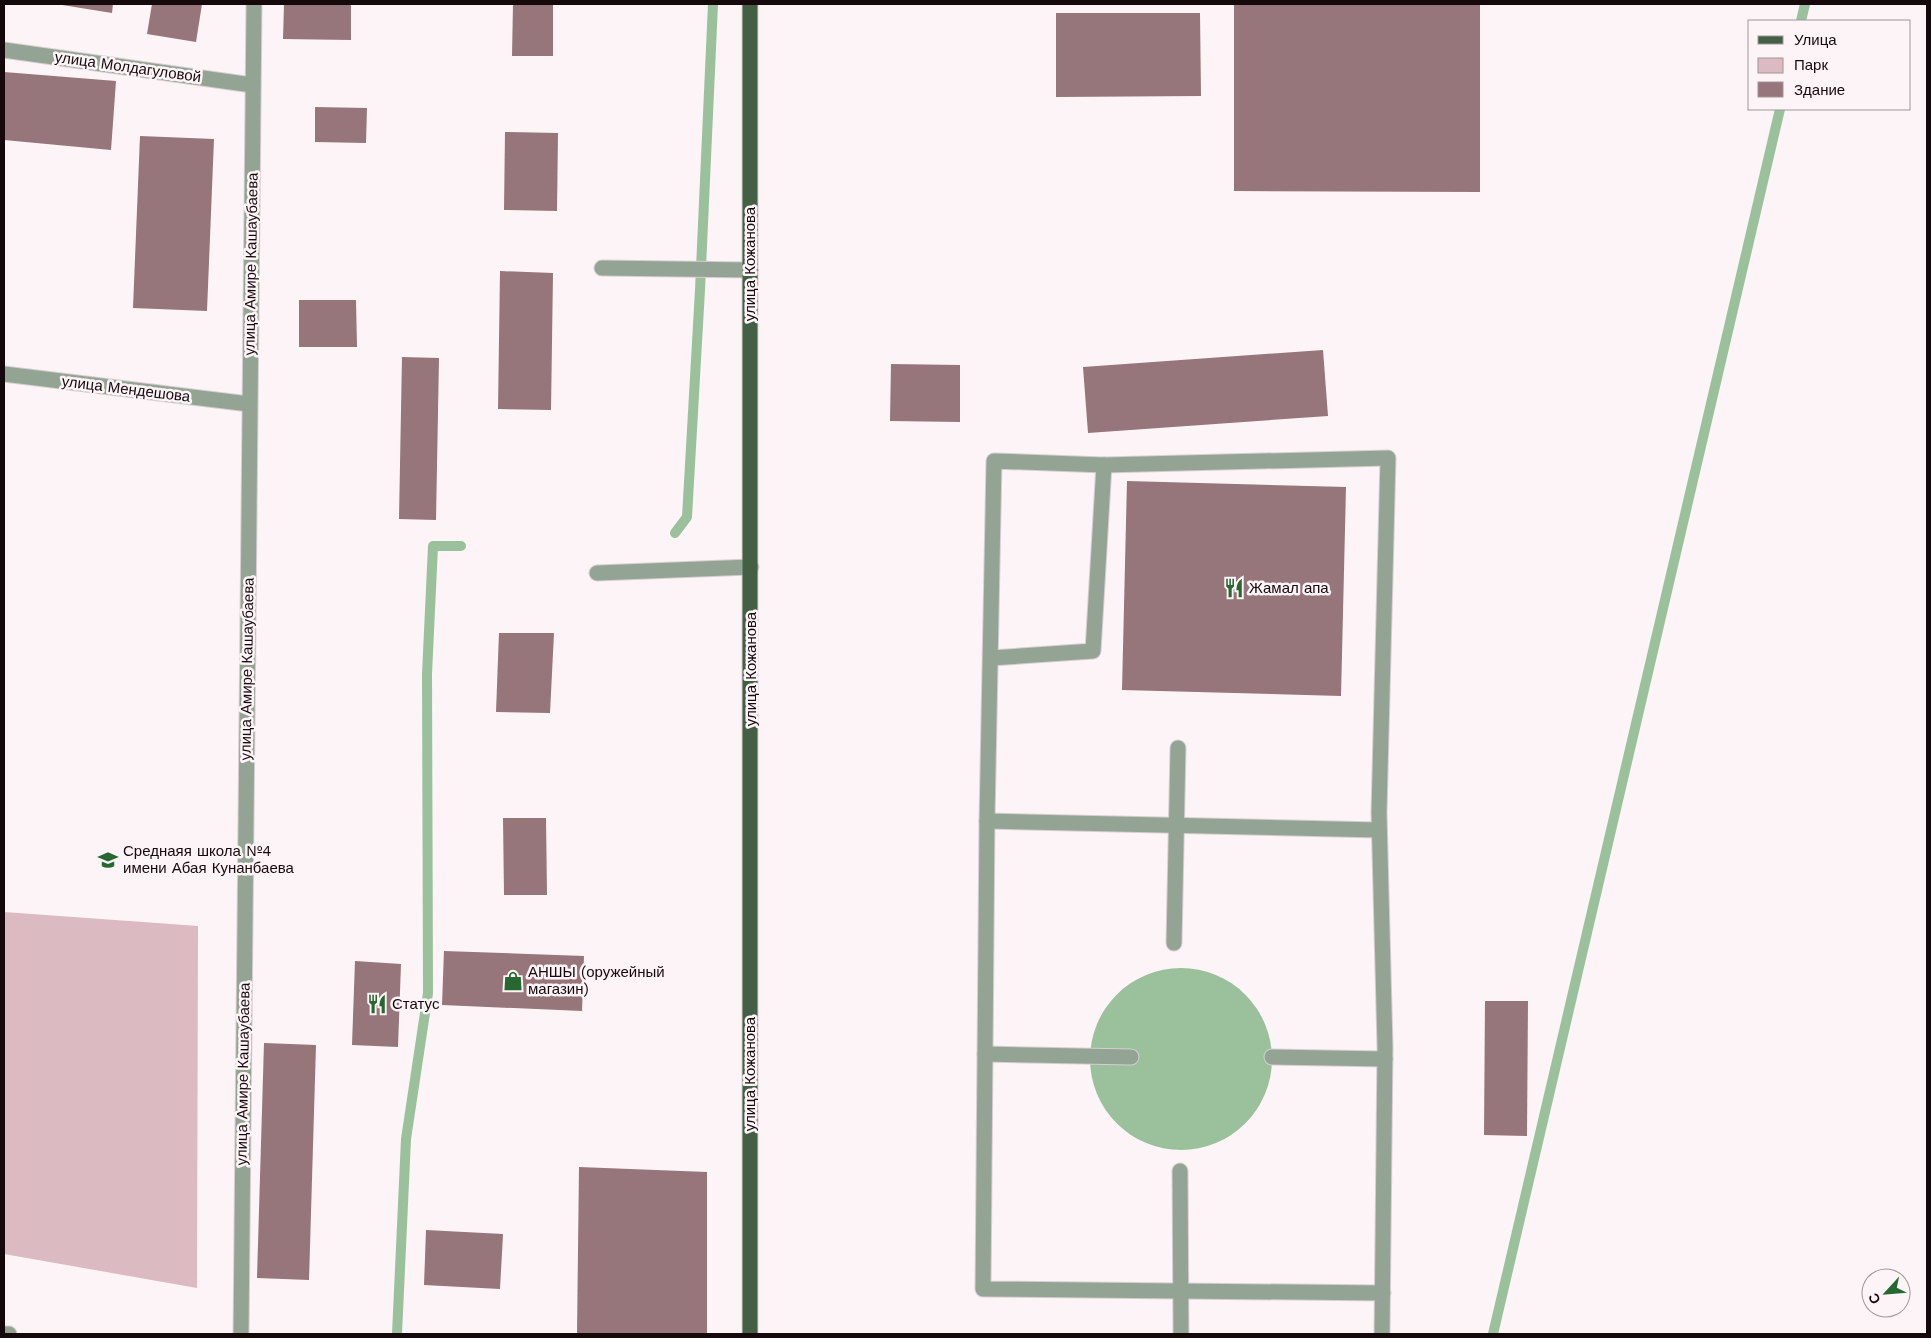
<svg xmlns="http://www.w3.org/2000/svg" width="1931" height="1338" viewBox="0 0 1931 1338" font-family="'Work Sans',sans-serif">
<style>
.green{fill:#dcbac1}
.water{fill:#9ac19c}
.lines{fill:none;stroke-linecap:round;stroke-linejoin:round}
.stream{stroke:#9ac19c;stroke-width:10}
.building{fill:#96757b}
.minor-casing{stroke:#d7ced1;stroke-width:17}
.major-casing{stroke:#d7ced1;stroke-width:17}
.minor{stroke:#94a494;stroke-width:15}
.major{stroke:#436045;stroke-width:15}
.labels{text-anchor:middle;stroke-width:5;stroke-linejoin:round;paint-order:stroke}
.street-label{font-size:15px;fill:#15090c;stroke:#fcf4f6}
.poi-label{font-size:15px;fill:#15090c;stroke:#fcf4f6;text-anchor:start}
</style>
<rect width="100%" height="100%" fill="#fcf4f6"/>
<!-- green -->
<path class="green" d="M4,912l194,14 -1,362 -193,-34z"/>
<!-- water -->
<circle class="water" cx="1181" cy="1059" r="91"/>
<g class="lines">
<!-- stream -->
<g class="stream">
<path d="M1801,21l4,-17"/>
<path d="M675,533l12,-16 13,-227 13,-286"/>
<path d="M397,1334l9,-195 22,-146 -1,-319 6,-128h28"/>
<path d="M1493,1334l287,-1225"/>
</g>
</g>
<!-- building -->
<g class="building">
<path d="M56,4h57l-1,9z"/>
<path d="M152,4h50l-6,38 -49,-8z"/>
<path d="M284,4h67v36l-68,-1z"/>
<path d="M513,4h40v52h-41z"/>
<path d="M1234,4h246v188l-246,-1z"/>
<path d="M1056,13h144l1,83 -145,1z"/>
<path d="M4,72l112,9 -5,69 -107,-10z"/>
<path d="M315,107l52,1 -1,35 -51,-1z"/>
<path d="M505,132l53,1 -1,78 -53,-1z"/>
<path d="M140,136l74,3 -7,172 -74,-3z"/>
<path d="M500,271l53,2 -2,137 -53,-1z"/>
<path d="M299,300h57l1,47h-58z"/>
<path d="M1323,350l5,66 -240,17 -5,-66z"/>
<path d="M402,357l37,1 -3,162 -37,-1z"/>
<path d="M891,364l69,1v57l-70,-1z"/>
<path d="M1127,481l219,6 -5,209 -219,-6z"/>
<path d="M499,633h55l-4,80 -54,-1z"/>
<path d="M503,818h43l1,77h-43z"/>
<path d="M444,951l140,5 -2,55 -140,-6z"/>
<path d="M355,961l46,3 -3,83 -46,-2z"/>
<path d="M1485,1001h43l-1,135 -43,-1z"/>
<path d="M264,1043l52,2 -7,235 -52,-2z"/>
<path d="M579,1167l128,5v162h-130z"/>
<path d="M426,1230l77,4 -3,55 -76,-4z"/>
</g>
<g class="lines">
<defs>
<g id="minor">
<path d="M4,50l248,35"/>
<path d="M602,268l148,2"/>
<path d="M4,374l245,30"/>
<path d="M597,573l154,-6"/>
<path d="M991,658l102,-7 11,-186"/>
<path d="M987,821l392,9"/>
<path d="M1174,943l4,-195"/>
<path d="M985,1054l146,3"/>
<path d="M1272,1057l113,2"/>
<path d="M1180,1171l1,163"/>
<path d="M4,1334h5"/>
<path d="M241,1334l13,-1330"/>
<path d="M1382,1334l3,-287 -6,-234 9,-355 -284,7 -110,-4 -7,360 -4,468 400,4"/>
</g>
<path id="major" d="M750,4v1330"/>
</defs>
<!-- minor casing -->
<use href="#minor" class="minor-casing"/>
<!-- major casing -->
<use href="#major" class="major-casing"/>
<!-- minor -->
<use href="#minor" class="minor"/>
<!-- major -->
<use href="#major" class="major"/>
</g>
<!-- icons -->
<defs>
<symbol id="restaurant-bare" viewBox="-9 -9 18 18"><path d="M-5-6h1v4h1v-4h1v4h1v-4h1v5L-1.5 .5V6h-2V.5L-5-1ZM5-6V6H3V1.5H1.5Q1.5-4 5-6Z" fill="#276730" stroke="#fcf4f6" stroke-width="2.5" paint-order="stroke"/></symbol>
<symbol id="school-bare" viewBox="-9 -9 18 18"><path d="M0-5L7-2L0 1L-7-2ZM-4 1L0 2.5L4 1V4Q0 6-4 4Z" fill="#276730" stroke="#fcf4f6" stroke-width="2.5" paint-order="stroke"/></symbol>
<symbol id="shop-bare" viewBox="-9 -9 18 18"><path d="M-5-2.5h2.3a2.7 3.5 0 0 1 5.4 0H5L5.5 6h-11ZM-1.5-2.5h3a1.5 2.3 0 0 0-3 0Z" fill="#276730" stroke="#fcf4f6" stroke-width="2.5" paint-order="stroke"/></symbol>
</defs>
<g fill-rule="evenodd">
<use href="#restaurant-bare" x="1220" y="574" width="28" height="28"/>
<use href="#school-bare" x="94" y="846" width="28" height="28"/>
<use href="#shop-bare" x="499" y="967" width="28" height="28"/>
<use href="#restaurant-bare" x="363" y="990" width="28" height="28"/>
</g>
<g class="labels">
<!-- street labels -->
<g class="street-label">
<text transform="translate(128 67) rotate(8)" y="5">улица Молдагуловой</text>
<text transform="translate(251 264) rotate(-89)" y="5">улица Амире Кашаубаева</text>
<text transform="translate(750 264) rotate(-90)" y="5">улица Кожанова</text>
<text transform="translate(126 389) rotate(7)" y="5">улица Мендешова</text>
<text transform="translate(247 669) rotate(-89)" y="5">улица Амире Кашаубаева</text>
<text transform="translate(751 669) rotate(-90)" y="5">улица Кожанова</text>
<text transform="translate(243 1074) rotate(-89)" y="5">улица Амире Кашаубаева</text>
<text transform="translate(750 1074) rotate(-90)" y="5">улица Кожанова</text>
</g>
<!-- poi labels -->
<g class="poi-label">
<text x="1249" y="593">Жамал апа</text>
<text x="123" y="856">Среднаяя школа №4<tspan x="123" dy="17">имени Абая Кунанбаева</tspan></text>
<text x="528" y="977">АНШЫ (оружейный<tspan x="528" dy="17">магазин)</tspan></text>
<text x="392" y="1009">Статус</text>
</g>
</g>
<!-- border -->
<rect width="1931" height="1338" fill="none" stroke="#15090c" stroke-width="10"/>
<!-- legend -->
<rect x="1748" y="20" width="162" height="90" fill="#fcf4f6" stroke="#a09698"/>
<rect x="1758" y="36" width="25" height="8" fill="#436045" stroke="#a09698"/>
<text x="1794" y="45" font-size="15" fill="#15090c">Улица</text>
<rect x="1758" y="58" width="25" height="15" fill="#dcbac1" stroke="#a09698"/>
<text x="1794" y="70" font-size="15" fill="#15090c">Парк</text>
<rect x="1758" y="82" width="25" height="15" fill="#96757b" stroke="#a09698"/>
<text x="1794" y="95" font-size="15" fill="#15090c">Здание</text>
<!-- north arrow -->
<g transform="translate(1886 1293) rotate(244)"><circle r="24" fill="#fcf4f6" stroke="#a09698"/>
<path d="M0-4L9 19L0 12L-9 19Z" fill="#276730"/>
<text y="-8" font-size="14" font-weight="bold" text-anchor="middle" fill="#15090c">С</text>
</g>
</svg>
